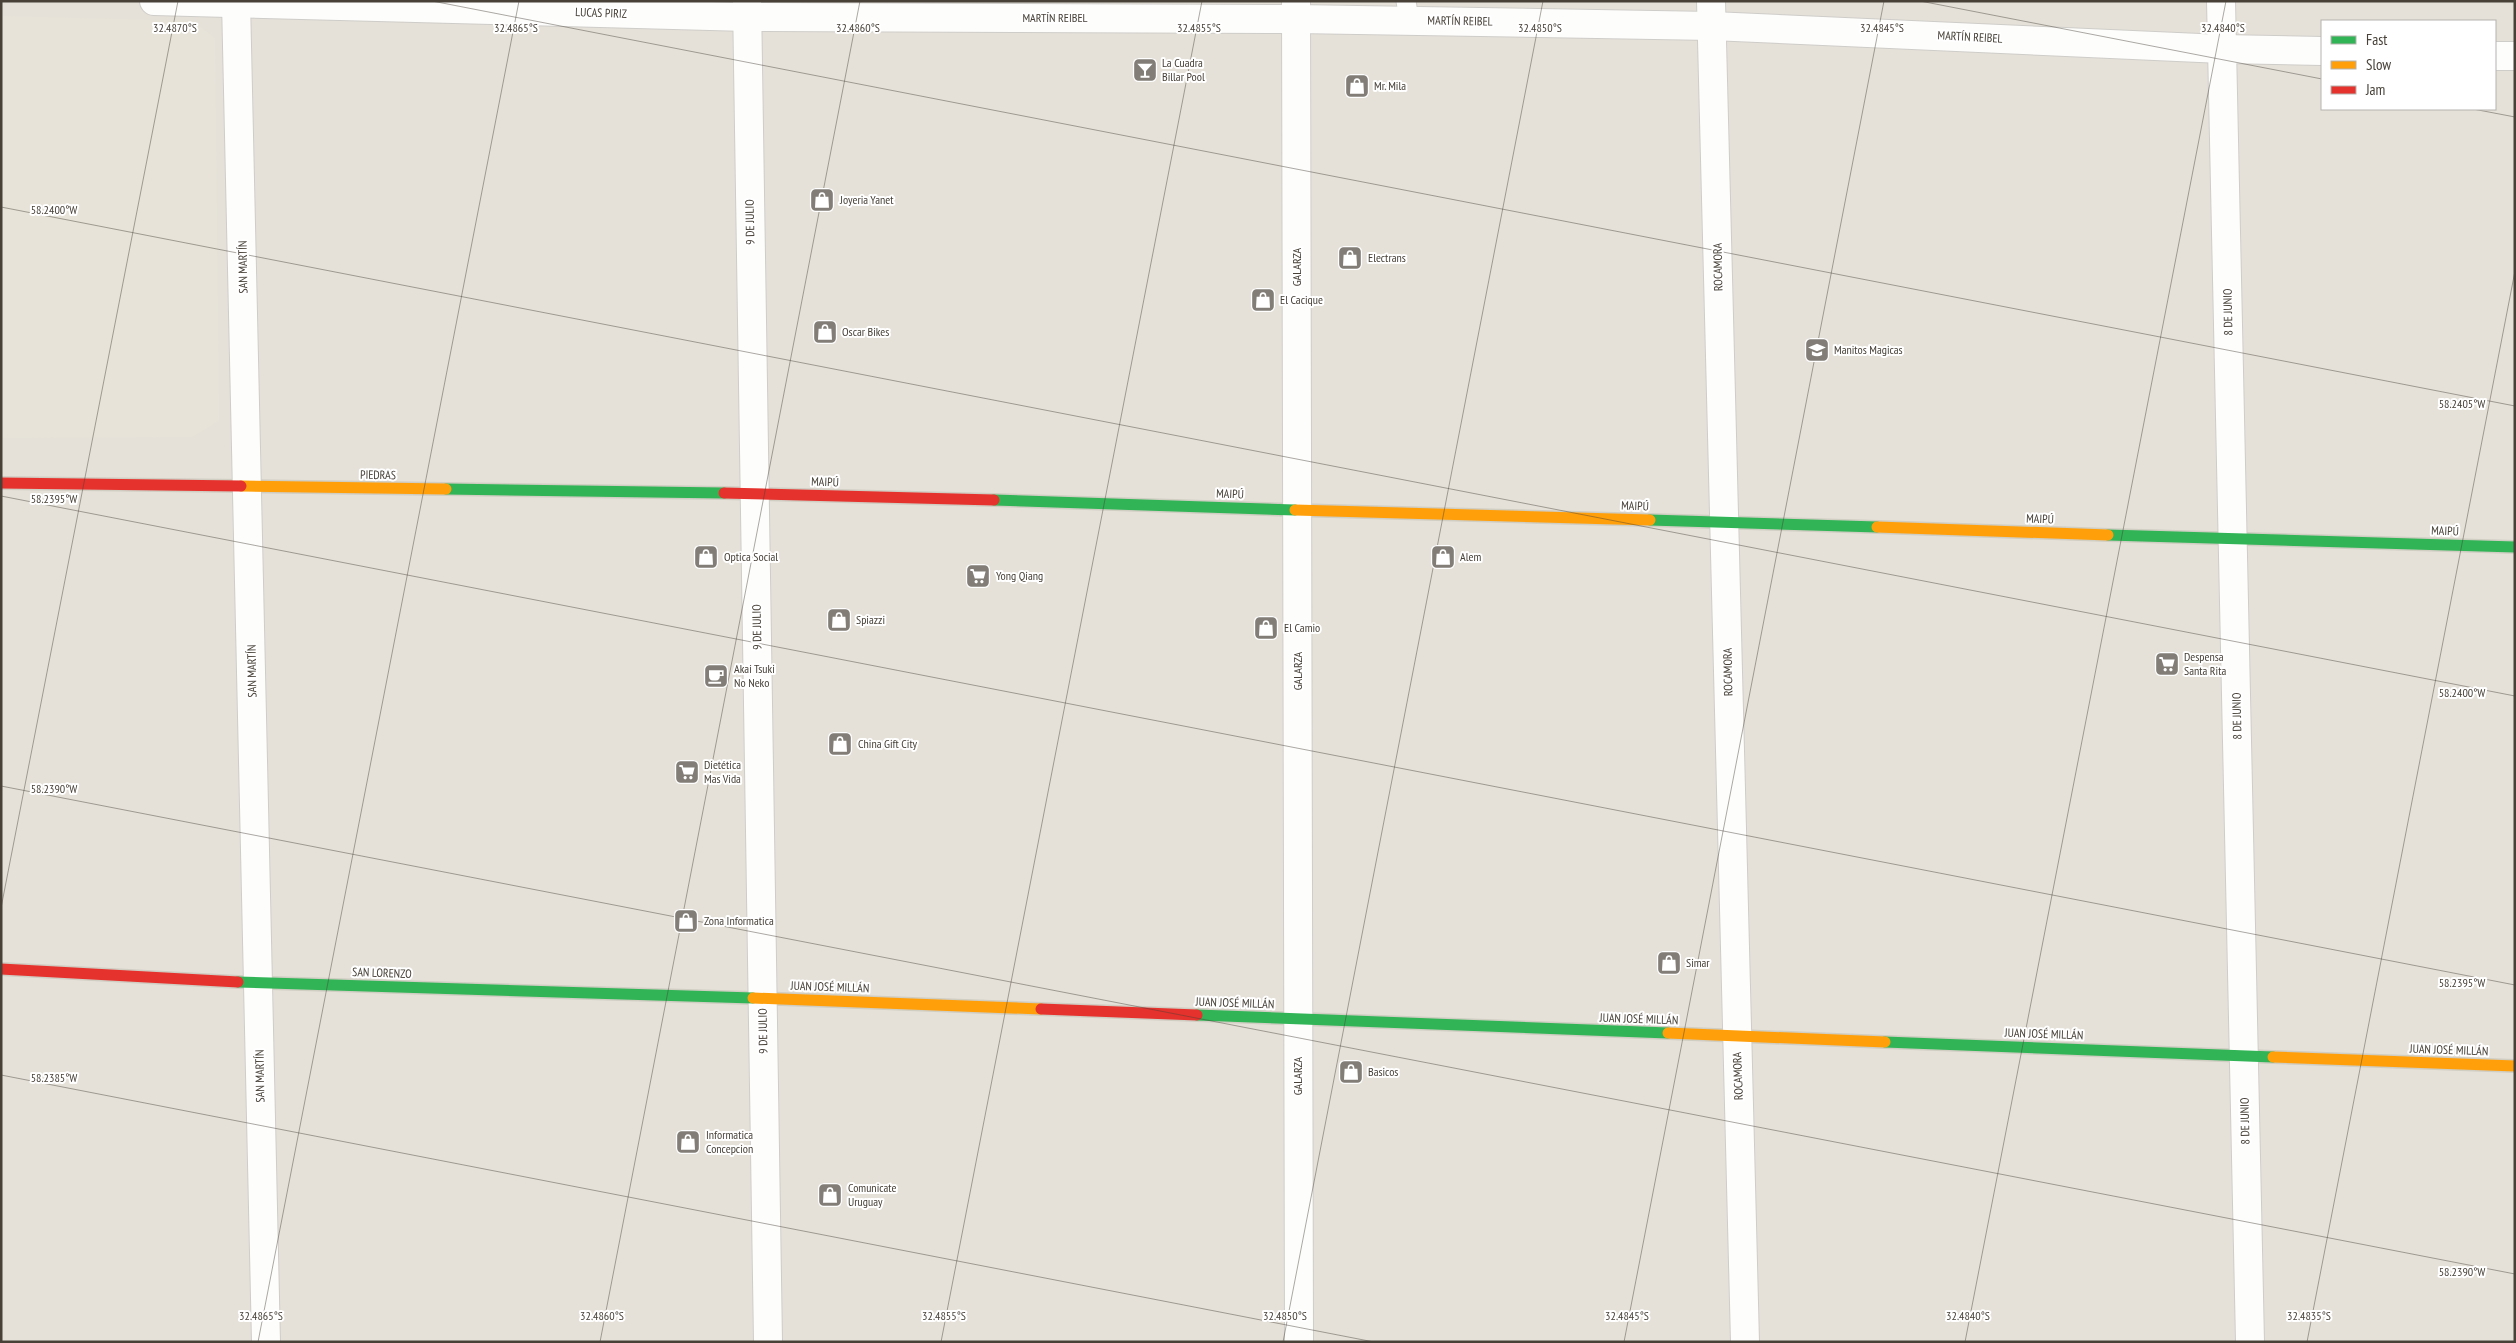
<svg xmlns="http://www.w3.org/2000/svg" width="2516" height="1343" viewBox="0 0 2516 1343" font-family="'PT Sans Narrow',sans-serif">
<style>
.residential{fill:#e5e1d9;fill-rule:evenodd}
.education{fill:#e7e3d8}
.lines{fill:none;stroke-linecap:round;stroke-linejoin:round}
.lane-casing{stroke:#cfcdc9;stroke-width:21}
.street-casing{stroke:#cfcdc9;stroke-width:30}
.fast-casing{stroke:#d0cdc3;stroke-width:14}
.slow-casing{stroke:#d0cdc3;stroke-width:14}
.jam-casing{stroke:#d0cdc3;stroke-width:14}
.lane{stroke:#fdfdfc;stroke-width:19}
.street{stroke:#fdfdfc;stroke-width:28}
.fast{stroke:#30b455;stroke-width:11}
.slow{stroke:#ff9f0a;stroke-width:11}
.jam{stroke:#e5322d;stroke-width:11}
.ticks{fill:none;stroke:#474138;stroke-width:1;stroke-opacity:0.45}
.labels{text-anchor:middle;stroke-width:4;stroke-linejoin:round;paint-order:stroke}
.street-label{font-size:12px;fill:#474138;stroke:#fff}
.poi-label{font-size:12px;fill:#474138;stroke:#fff;text-anchor:start}
.ticks-label{font-size:12px;text-anchor:middle;fill:#474138;stroke:#fff;stroke-width:4;stroke-linejoin:round;paint-order:stroke}
</style>
<rect width="100%" height="100%" fill="#f1f0ec"/>
<!-- residential -->
<path class="residential" d="M1,1h2514v1341h-2514zM2322,21h173v88h-173z"/>
<!-- education -->
<path class="education" d="M1,16l192,5 22,17 4,383 -27,16 -191,1z"/>
<g class="lines">
<defs>
<path id="lane" d="M1406,1l3,19"/>
<g id="street">
<path d="M154,1l593,16 549,2 416,7 510,23 100,2"/>
<path d="M236,1l30,1341"/>
<path d="M747,1l21,1341"/>
<path d="M1296,1l3,1341"/>
<path d="M1711,1l34,1341"/>
<path d="M2221,1l29,1341"/>
<path d="M2495,56h20"/>
</g>
<g id="fast">
<path d="M446,489l278,4"/>
<path d="M994,500l301,10"/>
<path d="M1650,520l227,7"/>
<path d="M2108,535l407,12"/>
<path d="M238,982l515,16"/>
<path d="M1197,1015l471,18"/>
<path d="M1885,1042l388,15"/>
</g>
<g id="slow">
<path d="M241,486l205,3"/>
<path d="M1295,510l355,10"/>
<path d="M1877,527l231,8"/>
<path d="M753,998l288,11"/>
<path d="M1668,1033l217,9"/>
<path d="M2273,1057l242,9"/>
</g>
<g id="jam">
<path d="M1,483l240,3"/>
<path d="M724,493l270,7"/>
<path d="M1,969l237,13"/>
<path d="M1041,1009l156,6"/>
</g>
</defs>
<!-- lane casing -->
<use href="#lane" class="lane-casing"/>
<!-- street casing -->
<use href="#street" class="street-casing"/>
<!-- fast casing -->
<use href="#fast" class="fast-casing"/>
<!-- slow casing -->
<use href="#slow" class="slow-casing"/>
<!-- jam casing -->
<use href="#jam" class="jam-casing"/>
<!-- lane -->
<use href="#lane" class="lane"/>
<!-- street -->
<use href="#street" class="street"/>
<!-- fast -->
<use href="#fast" class="fast"/>
<!-- slow -->
<use href="#slow" class="slow"/>
<!-- jam -->
<use href="#jam" class="jam"/>
</g>
<!-- ticks -->
<path class="ticks" d="M432,1l2083,405M1920,1l402,78M2473,109l42,8M1,207l2514,489M1,496l2514,489M1,786l2514,488M1,908l177,-907M1,1075l1373,267M258,1342l261,-1341M600,1342l260,-1341M941,1342l261,-1341M1283,1342l260,-1341M1624,1342l260,-1341M1965,1342l261,-1341M2307,1342l208,-1071"/>
<!-- icons -->
<defs>
<symbol id="bar-square" viewBox="-11 -11 22 22"><rect x="-9" y="-9" width="18" height="18" rx="4" fill="#827e77" stroke="#fff"/><path d="M-6-5H6L.8 .8V4.5H3.5V6h-7V4.5H-.8V.8Z" fill="#fff"/></symbol>
<symbol id="shop-square" viewBox="-11 -11 22 22"><rect x="-9" y="-9" width="18" height="18" rx="4" fill="#827e77" stroke="#fff"/><path d="M-5-2.5h2.3a2.7 3.5 0 0 1 5.4 0H5L5.5 6h-11ZM-1.5-2.5h3a1.5 2.3 0 0 0-3 0Z" fill="#fff"/></symbol>
<symbol id="school-square" viewBox="-11 -11 22 22"><rect x="-9" y="-9" width="18" height="18" rx="4" fill="#827e77" stroke="#fff"/><path d="M0-5L7-2L0 1L-7-2ZM-4 1L0 2.5L4 1V4Q0 6-4 4Z" fill="#fff"/></symbol>
<symbol id="supermarket-square" viewBox="-11 -11 22 22"><rect x="-9" y="-9" width="18" height="18" rx="4" fill="#827e77" stroke="#fff"/><path d="M-6-5.5h2.5l.6 2H6L4.5 2H-2.5L-4.4-4H-6ZM-1.5 3.2a1.3 1.3 0 1 0 .1 0ZM3 3.2a1.3 1.3 0 1 0 .1 0Z" fill="#fff"/></symbol>
<symbol id="cafe-square" viewBox="-11 -11 22 22"><rect x="-9" y="-9" width="18" height="18" rx="4" fill="#827e77" stroke="#fff"/><path d="M-5.5-4.5H6V0H3Q3 3.5 0 3.5H-2.5Q-5.5 3.5-5.5 0ZM3-3.2v2h1.7v-2ZM-6 4.5H4V6H-6Z" fill="#fff"/></symbol>
</defs>
<g fill-rule="evenodd">
<use href="#bar-square" x="1131" y="56" width="28" height="28"/>
<use href="#shop-square" x="1343" y="72" width="28" height="28"/>
<use href="#shop-square" x="808" y="186" width="28" height="28"/>
<use href="#shop-square" x="1336" y="244" width="28" height="28"/>
<use href="#shop-square" x="1249" y="286" width="28" height="28"/>
<use href="#shop-square" x="811" y="318" width="28" height="28"/>
<use href="#school-square" x="1803" y="336" width="28" height="28"/>
<use href="#shop-square" x="692" y="543" width="28" height="28"/>
<use href="#shop-square" x="1429" y="543" width="28" height="28"/>
<use href="#supermarket-square" x="964" y="562" width="28" height="28"/>
<use href="#shop-square" x="825" y="606" width="28" height="28"/>
<use href="#shop-square" x="1252" y="614" width="28" height="28"/>
<use href="#supermarket-square" x="2153" y="650" width="28" height="28"/>
<use href="#cafe-square" x="702" y="662" width="28" height="28"/>
<use href="#shop-square" x="826" y="730" width="28" height="28"/>
<use href="#supermarket-square" x="673" y="758" width="28" height="28"/>
<use href="#shop-square" x="672" y="907" width="28" height="28"/>
<use href="#shop-square" x="1655" y="949" width="28" height="28"/>
<use href="#shop-square" x="1337" y="1058" width="28" height="28"/>
<use href="#shop-square" x="674" y="1128" width="28" height="28"/>
<use href="#shop-square" x="816" y="1181" width="28" height="28"/>
</g>
<g class="labels">
<!-- street labels -->
<g class="street-label">
<text transform="translate(601 13) rotate(2)" y="4">LUCAS PIRIZ</text>
<text x="1055" y="22">MARTÍN REIBEL</text>
<text transform="translate(1460 21) rotate(1)" y="4">MARTÍN REIBEL</text>
<text transform="translate(1970 37) rotate(3)" y="4">MARTÍN REIBEL</text>
<text transform="translate(750 222) rotate(-91)" y="4">9 DE JULIO</text>
<text transform="translate(243 267) rotate(-91)" y="4">SAN MARTÍN</text>
<text transform="translate(1297 267) rotate(-90)" y="4">GALARZA</text>
<text transform="translate(1718 267) rotate(-91)" y="4">ROCAMORA</text>
<text transform="translate(2228 312) rotate(-91)" y="4">8 DE JUNIO</text>
<text transform="translate(378 475) rotate(1)" y="4">PIEDRAS</text>
<text transform="translate(825 482) rotate(2)" y="4">MAIPÚ</text>
<text transform="translate(1230 494) rotate(2)" y="4">MAIPÚ</text>
<text transform="translate(1635 506) rotate(2)" y="4">MAIPÚ</text>
<text transform="translate(2040 519) rotate(2)" y="4">MAIPÚ</text>
<text transform="translate(2445 531) rotate(2)" y="4">MAIPÚ</text>
<text transform="translate(757 627) rotate(-91)" y="4">9 DE JULIO</text>
<text transform="translate(252 671) rotate(-91)" y="4">SAN MARTÍN</text>
<text transform="translate(1298 671) rotate(-90)" y="4">GALARZA</text>
<text transform="translate(1728 672) rotate(-91)" y="4">ROCAMORA</text>
<text transform="translate(2237 716) rotate(-91)" y="4">8 DE JUNIO</text>
<text transform="translate(382 973) rotate(2)" y="4">SAN LORENZO</text>
<text transform="translate(830 987) rotate(2)" y="4">JUAN JOSÉ MILLÁN</text>
<text transform="translate(1235 1003) rotate(2)" y="4">JUAN JOSÉ MILLÁN</text>
<text transform="translate(1639 1019) rotate(2)" y="4">JUAN JOSÉ MILLÁN</text>
<text transform="translate(763 1031) rotate(-91)" y="4">9 DE JULIO</text>
<text transform="translate(2044 1034) rotate(2)" y="4">JUAN JOSÉ MILLÁN</text>
<text transform="translate(2449 1050) rotate(2)" y="4">JUAN JOSÉ MILLÁN</text>
<text transform="translate(260 1076) rotate(-91)" y="4">SAN MARTÍN</text>
<text transform="translate(1298 1076) rotate(-90)" y="4">GALARZA</text>
<text transform="translate(1738 1076) rotate(-92)" y="4">ROCAMORA</text>
<text transform="translate(2245 1121) rotate(-91)" y="4">8 DE JUNIO</text>
</g>
<!-- poi labels -->
<g class="poi-label">
<text x="1162" y="67">La Cuadra<tspan x="1162" dy="14">Billar Pool</tspan></text>
<text x="1374" y="90">Mr. Mila</text>
<text x="840" y="204">Joyeria Yanet</text>
<text x="1368" y="262">Electrans</text>
<text x="1280" y="304">El Cacique</text>
<text x="842" y="336">Oscar Bikes</text>
<text x="1834" y="354">Manitos Magicas</text>
<text x="724" y="561">Optica Social</text>
<text x="1460" y="561">Alem</text>
<text x="996" y="580">Yong Qiang</text>
<text x="856" y="624">Spiazzi</text>
<text x="1284" y="632">El Camio</text>
<text x="2184" y="661">Despensa<tspan x="2184" dy="14">Santa Rita</tspan></text>
<text x="734" y="673">Akai Tsuki<tspan x="734" dy="14">No Neko</tspan></text>
<text x="858" y="748">China Gift City</text>
<text x="704" y="769">Dietética<tspan x="704" dy="14">Mas Vida</tspan></text>
<text x="704" y="925">Zona Informatica</text>
<text x="1686" y="967">Simar</text>
<text x="1368" y="1076">Basicos</text>
<text x="706" y="1139">Informatica<tspan x="706" dy="14">Concepcion</tspan></text>
<text x="848" y="1192">Comunicate<tspan x="848" dy="14">Uruguay</tspan></text>
</g>
</g>
<g class="ticks-label">
<text x="175" y="32">32.4870°S</text>
<text x="516" y="32">32.4865°S</text>
<text x="858" y="32">32.4860°S</text>
<text x="1199" y="32">32.4855°S</text>
<text x="1540" y="32">32.4850°S</text>
<text x="1882" y="32">32.4845°S</text>
<text x="2223" y="32">32.4840°S</text>
<text x="54" y="214">58.2400°W</text>
<text x="2462" y="408">58.2405°W</text>
<text x="54" y="503">58.2395°W</text>
<text x="2462" y="697">58.2400°W</text>
<text x="54" y="793">58.2390°W</text>
<text x="2462" y="987">58.2395°W</text>
<text x="54" y="1082">58.2385°W</text>
<text x="2462" y="1276">58.2390°W</text>
<text x="261" y="1320">32.4865°S</text>
<text x="602" y="1320">32.4860°S</text>
<text x="944" y="1320">32.4855°S</text>
<text x="1285" y="1320">32.4850°S</text>
<text x="1627" y="1320">32.4845°S</text>
<text x="1968" y="1320">32.4840°S</text>
<text x="2309" y="1320">32.4835°S</text>
</g>
<!-- border -->
<rect width="2516" height="1343" fill="none" stroke="#474138" stroke-width="5"/>
<!-- legend -->
<rect x="2321" y="20" width="175" height="90" fill="#ffffff" stroke="#b5b3af"/>
<rect x="2331" y="36" width="25" height="8" fill="#30b455" stroke="#b5b3af"/>
<text x="2366" y="45" font-size="15" fill="#474138">Fast</text>
<rect x="2331" y="61" width="25" height="8" fill="#ff9f0a" stroke="#b5b3af"/>
<text x="2366" y="70" font-size="15" fill="#474138">Slow</text>
<rect x="2331" y="86" width="25" height="8" fill="#e5322d" stroke="#b5b3af"/>
<text x="2366" y="95" font-size="15" fill="#474138">Jam</text>
</svg>
